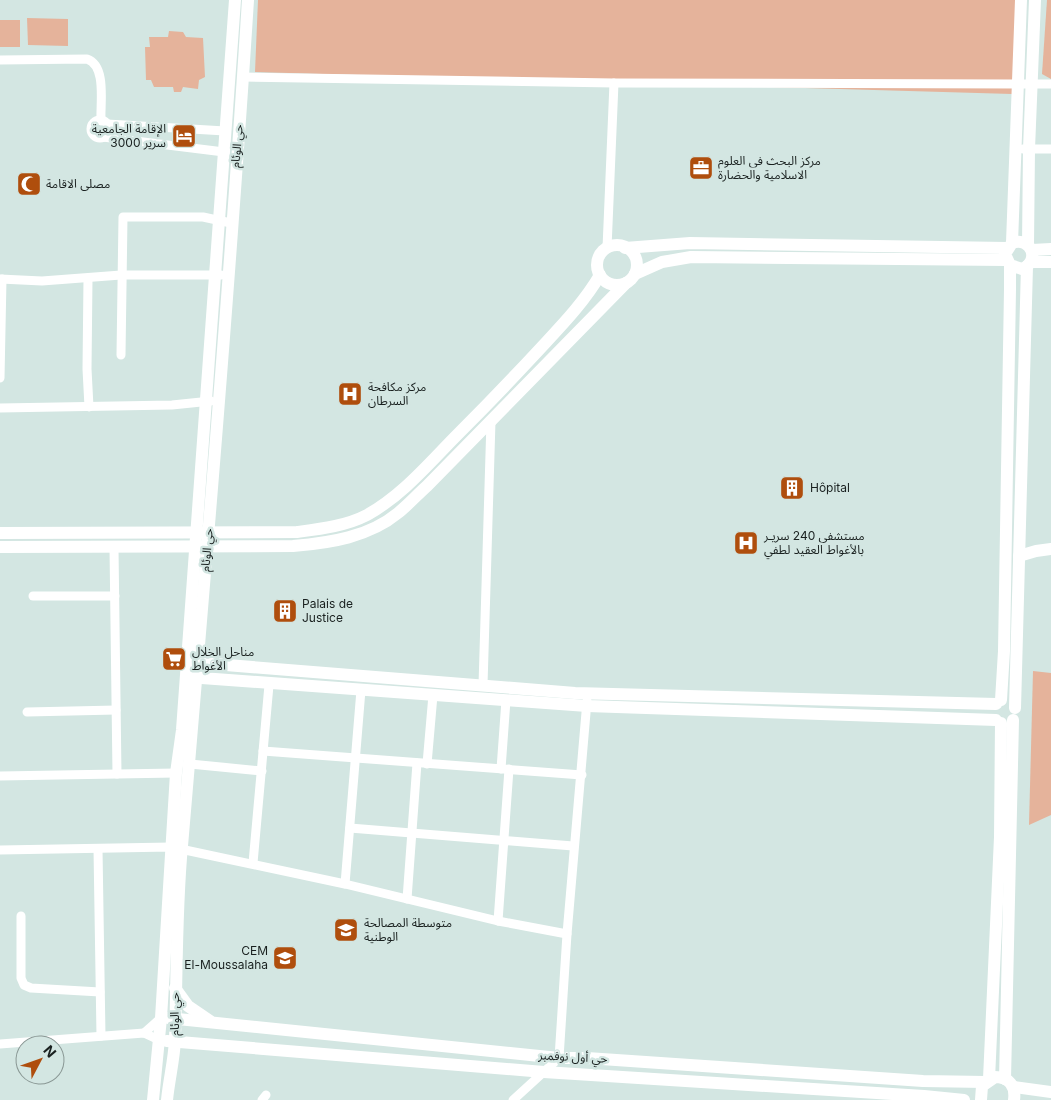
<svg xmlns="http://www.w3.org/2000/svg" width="1051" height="1100" viewBox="0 0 1051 1100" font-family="Inter,'Noto Sans Arabic',sans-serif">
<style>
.green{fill:#e5b39b}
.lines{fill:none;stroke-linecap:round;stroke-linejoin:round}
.street{stroke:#fff;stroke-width:9}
.secondary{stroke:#fff;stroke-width:12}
.labels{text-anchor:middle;stroke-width:5;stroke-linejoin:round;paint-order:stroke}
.poi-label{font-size:12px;fill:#19201f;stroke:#d3e6e2;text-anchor:start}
.street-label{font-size:12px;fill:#19201f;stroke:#d3e6e2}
</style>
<rect width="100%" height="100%" fill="#d3e6e2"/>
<!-- green -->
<g class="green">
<path d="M258,0h761l-7,94 -757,-22z"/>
<path d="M1047,0h4v79l-9,-5z"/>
<path d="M27,18l41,1v27l-40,-1z"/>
<rect x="0" y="20" width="20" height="27"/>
<path d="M169,31l14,1 3,5 17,1 2,39 -6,3 -1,9 -15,-2 -2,5h-7l-1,-5h-19l-3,-7h-5l-1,-33h5l-1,-10h19z"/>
<path d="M1033,671l18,2v142l-22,10z"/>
</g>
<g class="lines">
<!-- street -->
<g class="street">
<path d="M0,60l87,-1c20,7 13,44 14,62"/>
<path d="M243,77l371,6 437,1"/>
<circle cx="100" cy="129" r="9"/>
<path d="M107,124l118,7"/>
<path d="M103,137l121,15"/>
<path d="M1023,149h28"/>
<path d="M607,248l7,-165"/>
<path d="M0,279l42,2 79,-6h100"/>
<path d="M88,279l-1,90 2,38"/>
<path d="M121,355l2,-138h80l28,6"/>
<path d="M0,378l2,-99"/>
<path d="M0,408l172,-3 39,-4"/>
<path d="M114,548l3,226"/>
<path d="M33,596h82"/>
<path d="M483,685l8,-264"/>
<path d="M27,712l89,-2"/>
<path d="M263,751l319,24"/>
<path d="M190,764l72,7"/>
<path d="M427,764l6,-69"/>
<path d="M501,769l5,-69"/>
<path d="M0,776l176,-3"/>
<path d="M350,828l223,18"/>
<path d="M98,849l3,187"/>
<path d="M0,850l171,-3 174,37 16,-194"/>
<path d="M253,863l16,-178"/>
<path d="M345,884l153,37 69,13 20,-233"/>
<path d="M407,899l10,-136"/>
<path d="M21,916v62l3,7 7,3 69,4"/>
<path d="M498,921l11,-152"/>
<path d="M144,1033l17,-15"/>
<path d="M0,1044l144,-11 15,7"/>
<path d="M262,1100l4,-5"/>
<path d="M513,1100l46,-42 8,-124"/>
</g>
<!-- secondary -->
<g class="secondary">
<path d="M1012,243l9,-243"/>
<path d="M1028,245l1,-96 6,-149"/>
<circle cx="617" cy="265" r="20"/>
<path d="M625,248l65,-5 317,5"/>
<path d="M1032,250l19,-1"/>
<path d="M1031,262h20"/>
<path d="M635,274l27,-12 29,-5 315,3"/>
<path d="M0,533l297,-1c23,-3 49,-6 70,-17 36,-20 63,-53 91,-81 27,-27 53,-54 79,-82 23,-25 46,-48 63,-77"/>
<path d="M0,547l293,-1c37,-3 76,-9 105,-33 10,-8 19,-18 29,-27l199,-203"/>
<path d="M1019,556l17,-5 15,-2"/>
<path d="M189,662l386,31 421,11"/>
<path d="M188,677l399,29 409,14"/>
<path d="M1001,700l3,-49 6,-362v-24l-5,-11 7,-11c19,-7 29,18 10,26l-12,-4"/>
<path d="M1015,708l12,-442"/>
<path d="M175,988l13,18 22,15"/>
<path d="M168,1018l391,40h28l336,23 62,1"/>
<path d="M167,1041l377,31 380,24 40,4"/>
<path d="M989,1079l11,-242 1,-114"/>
<path d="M1005,1079l8,-359"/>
<path d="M1014,1087l37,5"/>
<path d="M153,1100l8,-82 15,-245 6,-43 53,-730"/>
<path d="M167,1100c2,-20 7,-40 8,-60 2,-65 1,-130 7,-194 24,-282 48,-564 66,-846"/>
<path d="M981,1100l1,-14 13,-9c14,0 21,9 19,23"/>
</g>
</g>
<!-- icons -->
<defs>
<symbol id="hotel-square" viewBox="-11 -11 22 22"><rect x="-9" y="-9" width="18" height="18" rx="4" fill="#af4e0d" stroke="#d3e6e2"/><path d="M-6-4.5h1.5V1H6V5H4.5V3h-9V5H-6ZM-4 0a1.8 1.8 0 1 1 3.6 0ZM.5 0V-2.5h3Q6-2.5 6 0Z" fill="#fff"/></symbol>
<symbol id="office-square" viewBox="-11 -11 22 22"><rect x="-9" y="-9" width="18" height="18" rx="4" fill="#af4e0d" stroke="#d3e6e2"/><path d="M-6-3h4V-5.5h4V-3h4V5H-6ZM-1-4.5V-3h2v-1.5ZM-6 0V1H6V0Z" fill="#fff"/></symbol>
<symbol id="mosque-square" viewBox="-11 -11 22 22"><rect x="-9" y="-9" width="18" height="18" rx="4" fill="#af4e0d" stroke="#d3e6e2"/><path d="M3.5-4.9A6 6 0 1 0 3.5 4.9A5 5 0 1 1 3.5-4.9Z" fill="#fff"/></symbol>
<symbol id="hospital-square" viewBox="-11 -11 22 22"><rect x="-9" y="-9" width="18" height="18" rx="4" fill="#af4e0d" stroke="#d3e6e2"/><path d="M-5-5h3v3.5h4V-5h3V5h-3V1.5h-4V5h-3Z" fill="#fff"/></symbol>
<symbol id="building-square" viewBox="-11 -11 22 22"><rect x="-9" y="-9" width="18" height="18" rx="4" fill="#af4e0d" stroke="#d3e6e2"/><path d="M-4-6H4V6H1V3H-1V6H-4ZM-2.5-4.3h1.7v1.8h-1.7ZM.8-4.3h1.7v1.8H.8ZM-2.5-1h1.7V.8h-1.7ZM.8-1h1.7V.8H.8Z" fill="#fff"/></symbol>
<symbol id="supermarket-square" viewBox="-11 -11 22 22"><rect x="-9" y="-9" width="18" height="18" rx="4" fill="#af4e0d" stroke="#d3e6e2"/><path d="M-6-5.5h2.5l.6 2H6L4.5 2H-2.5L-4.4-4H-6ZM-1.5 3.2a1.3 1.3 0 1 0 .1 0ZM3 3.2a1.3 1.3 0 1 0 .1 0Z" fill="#fff"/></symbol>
<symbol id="school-square" viewBox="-11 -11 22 22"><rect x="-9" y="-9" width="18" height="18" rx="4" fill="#af4e0d" stroke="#d3e6e2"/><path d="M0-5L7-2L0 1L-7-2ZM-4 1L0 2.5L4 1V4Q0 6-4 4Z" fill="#fff"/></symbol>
</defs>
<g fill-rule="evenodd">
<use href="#hotel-square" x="170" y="122" width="28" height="28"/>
<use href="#office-square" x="687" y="154" width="28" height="28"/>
<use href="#mosque-square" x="15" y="170" width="28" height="28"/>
<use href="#hospital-square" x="336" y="380" width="28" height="28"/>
<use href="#building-square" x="778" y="474" width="28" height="28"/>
<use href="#hospital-square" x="732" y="529" width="28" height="28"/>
<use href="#building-square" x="271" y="597" width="28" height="28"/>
<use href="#supermarket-square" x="160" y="645" width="28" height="28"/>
<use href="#school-square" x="332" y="916" width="28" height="28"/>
<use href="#school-square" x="271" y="944" width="28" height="28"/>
</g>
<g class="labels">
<!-- poi labels -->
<g class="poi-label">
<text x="166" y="133" text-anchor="end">الإقامة الجامعية<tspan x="166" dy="14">3000 سرير</tspan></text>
<text x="718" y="165">مركز البحث في العلوم<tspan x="718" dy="14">الاسلامية والحضارة</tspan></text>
<text x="46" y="188">مصلى الاقامة</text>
<text x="368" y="391">مركز مكافحة<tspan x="368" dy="14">السرطان</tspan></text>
<text x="810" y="492">Hôpital</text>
<text x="764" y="540">مستشفى 240 سريـر<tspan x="764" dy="14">بالأغواط العقيد لطفي</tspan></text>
<text x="302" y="608">Palais de<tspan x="302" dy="14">Justice</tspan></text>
<text x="192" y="656">مناحل الخلال<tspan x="192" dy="14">الأغواط</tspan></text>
<text x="364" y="927">متوسطة المصالحة<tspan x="364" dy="14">الوطنية</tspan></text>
<text x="268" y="955" text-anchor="end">CEM<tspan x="268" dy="14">El-Moussalaha</tspan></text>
</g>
<!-- street labels -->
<g class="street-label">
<text transform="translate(237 146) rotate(-85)" y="4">حي الوئام</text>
<text transform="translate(207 550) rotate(-85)" y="4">حي الوئام</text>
<text transform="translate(175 1014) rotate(-90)" y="4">حي الوئام</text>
<text transform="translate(573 1057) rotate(3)" y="4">حي أول نوفمبر</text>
</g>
</g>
<!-- north arrow -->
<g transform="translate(40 1060) rotate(49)"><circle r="24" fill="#d3e6e2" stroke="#899794"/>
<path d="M0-4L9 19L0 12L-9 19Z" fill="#af4e0d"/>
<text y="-8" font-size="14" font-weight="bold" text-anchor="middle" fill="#19201f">N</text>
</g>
</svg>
